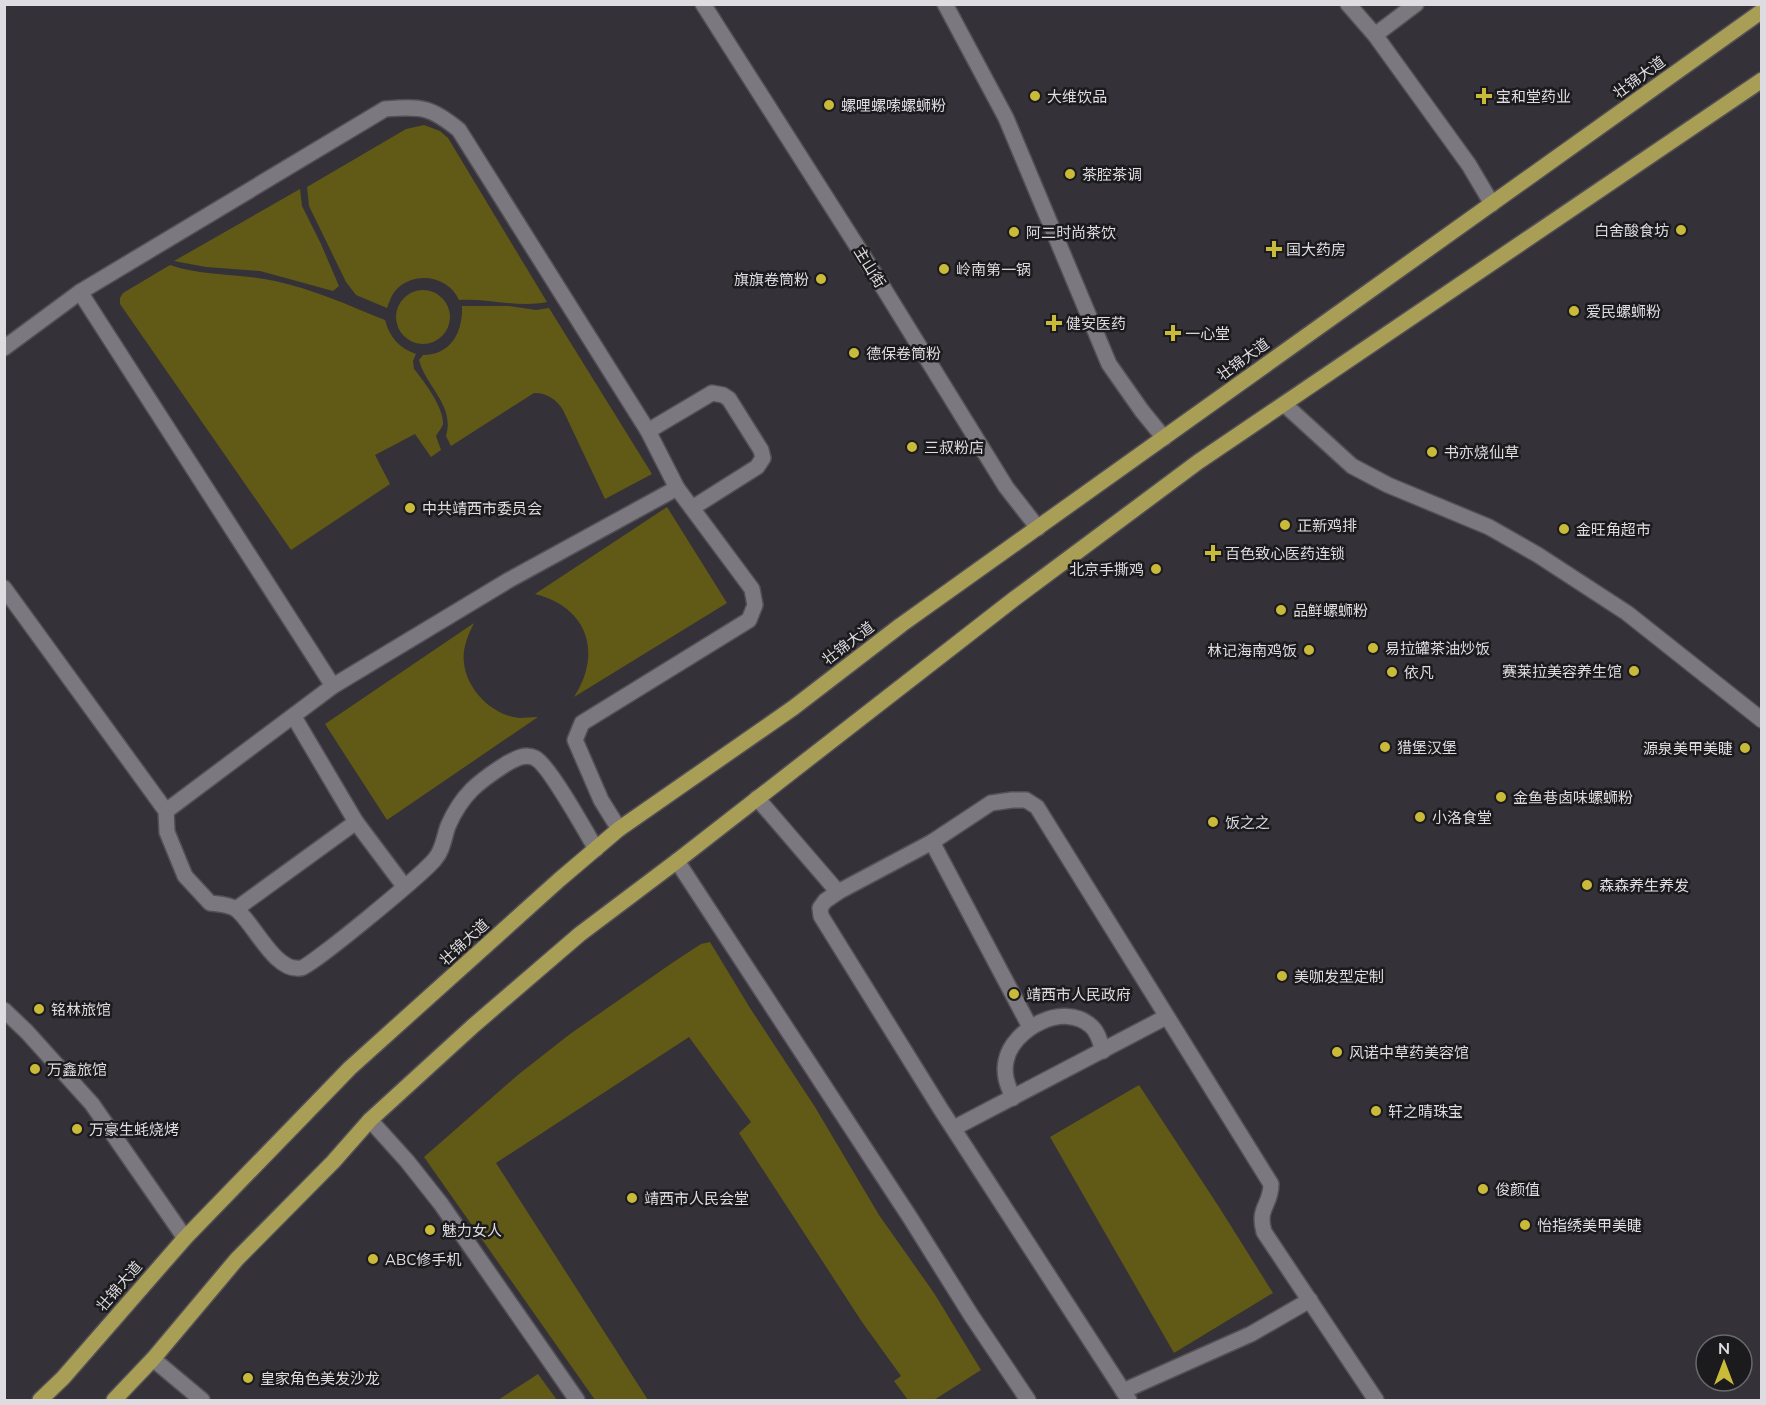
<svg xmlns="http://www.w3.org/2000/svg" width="1766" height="1405" viewBox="0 0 1766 1405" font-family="Mulish,'Noto Sans SC',sans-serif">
<rect width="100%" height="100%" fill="#343138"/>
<!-- green -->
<g fill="#615916">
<path d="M424,125L440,131L448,138L547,302C518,308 488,298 459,300C449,277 418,271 399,287C392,293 390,300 387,308L356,295L346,282L309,206L307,187L406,129Z"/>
<polygon points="300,189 302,206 321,244 339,286 333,291 260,271 206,267 174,261"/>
<path d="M170,265C204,277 240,273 275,281C313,289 350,306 385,320C390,338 399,348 416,354L413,361L414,369C424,381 444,408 443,424C442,428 438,432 436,436L441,450L431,457L415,434L375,455L390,484L291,550L120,304V298L123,293Z"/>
<circle cx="423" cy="317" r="27"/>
<path d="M462,306H509L536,310L549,308L652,474L605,499L563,410C556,399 547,393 534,393L451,446L446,436C455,405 426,387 419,360L423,355C451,355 463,332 462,306Z"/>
<path d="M667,507L727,603L574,697C603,652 587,607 535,594Z"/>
<path d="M474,623C468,635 462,649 464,663C467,690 492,715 519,718C525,718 532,717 538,717L387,820L325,724Z"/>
<polygon points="710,942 750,1008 815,1107 879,1215 934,1293 981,1370 934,1400 908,1400 894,1381 901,1376 862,1322 739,1133 751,1122 689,1037 496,1163 648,1400 595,1400 424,1157 519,1074 570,1034 672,963 701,944"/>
<polygon points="1139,1085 1219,1207 1273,1293 1174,1353 1050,1137"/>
<polygon points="538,1374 557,1400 498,1400"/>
</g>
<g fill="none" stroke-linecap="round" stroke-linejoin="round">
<defs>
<g id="lane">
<polyline points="80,292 333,686"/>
<path d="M4,348L80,292L385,109C422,106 431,107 459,130L648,431L677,488L752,589L755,605L749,620L582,723L575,740L601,800L619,829"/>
<polyline points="648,431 712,393 723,395 729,399 761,450 763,458 757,467 692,508"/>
<path d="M4,588L166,811L167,832L185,876L210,903C219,904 228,904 236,909C254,923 275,973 301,968C312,966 424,873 435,859C443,850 444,837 448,826C462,794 478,782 506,764C515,759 525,753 535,758C549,765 586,832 596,849"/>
<polyline points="294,717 356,822 404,886"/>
<polyline points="757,798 838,892"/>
<polyline points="166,811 333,686 509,580 677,488"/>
<polyline points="932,842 1030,1027"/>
<polyline points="236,909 356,822"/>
<polyline points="4,1010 27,1032 92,1104 185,1238"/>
<path d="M1013,1098C1008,1086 1003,1075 1006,1061C1012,1029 1064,1001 1091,1026C1098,1032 1100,1041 1103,1051"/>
<polyline points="954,1128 1166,1017"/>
<polyline points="1123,1391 1251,1334 1310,1300"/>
<path d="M1129,1400L940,1108L821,916L820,908L825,901L838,892L932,842L991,803L1012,800H1026L1037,807L1271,1184C1271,1206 1257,1207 1264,1232L1376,1400"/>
</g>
<g id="street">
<polyline points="703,4 876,276 1006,487 1038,528"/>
<polyline points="945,4 1006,118 1109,364 1142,411 1164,438"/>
<polyline points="1348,4 1375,35 1469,165 1492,204"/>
<polyline points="1375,35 1416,4"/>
<polyline points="1284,404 1352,466 1388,485 1489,527 1538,555 1627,613 1762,720"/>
<polyline points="677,861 911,1219 971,1315 1028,1400"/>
<polyline points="370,1120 407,1161 441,1204 577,1400"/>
<polyline points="153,1359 202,1400"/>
</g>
<g id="primary">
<polyline points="40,1400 63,1378 185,1238 350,1068 559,880 619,829 793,708 901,625 1762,11"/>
<polyline points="114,1400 153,1359 237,1259 333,1162 370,1120 473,1026 580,934 677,861 1014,599 1198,462 1762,80"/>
</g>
</defs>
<!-- lane casing -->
<use href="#lane" stroke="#525055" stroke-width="18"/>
<!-- street casing -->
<use href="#street" stroke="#525055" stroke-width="18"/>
<!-- primary casing -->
<use href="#primary" stroke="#525055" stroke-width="18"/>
<!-- lane -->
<use href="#lane" stroke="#7b7880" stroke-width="15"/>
<!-- street -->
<use href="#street" stroke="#7b7880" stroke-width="15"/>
<!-- primary -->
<use href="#primary" stroke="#a89e55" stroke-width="15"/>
</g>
<!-- markers -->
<g fill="#c9ba3a" stroke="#1b1a1d" stroke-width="2">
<circle cx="1035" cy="96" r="6"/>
<path d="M1481 87h6v6h6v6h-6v6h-6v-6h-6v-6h6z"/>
<circle cx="829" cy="105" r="6"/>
<circle cx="1070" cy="174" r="6"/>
<circle cx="1681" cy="230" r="6"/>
<circle cx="1014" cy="232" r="6"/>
<path d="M1271 240h6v6h6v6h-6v6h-6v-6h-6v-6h6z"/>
<circle cx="944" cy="269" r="6"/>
<circle cx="821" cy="279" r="6"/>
<circle cx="1574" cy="311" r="6"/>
<path d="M1051 314h6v6h6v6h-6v6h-6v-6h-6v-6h6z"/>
<path d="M1170 324h6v6h6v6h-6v6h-6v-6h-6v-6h6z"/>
<circle cx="854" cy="353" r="6"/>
<circle cx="912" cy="447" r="6"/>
<circle cx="1432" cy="452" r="6"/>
<circle cx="410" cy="508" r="6"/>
<circle cx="1285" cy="525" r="6"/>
<circle cx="1564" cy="529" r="6"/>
<path d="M1210 544h6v6h6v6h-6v6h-6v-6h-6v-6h6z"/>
<circle cx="1156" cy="569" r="6"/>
<circle cx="1281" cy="610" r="6"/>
<circle cx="1373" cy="648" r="6"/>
<circle cx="1309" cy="650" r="6"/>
<circle cx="1634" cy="671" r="6"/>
<circle cx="1392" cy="672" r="6"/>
<circle cx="1385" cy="747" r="6"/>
<circle cx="1745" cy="748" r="6"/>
<circle cx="1501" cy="797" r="6"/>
<circle cx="1420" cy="817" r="6"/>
<circle cx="1213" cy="822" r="6"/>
<circle cx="1587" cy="885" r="6"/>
<circle cx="1282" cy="976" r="6"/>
<circle cx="1014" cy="994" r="6"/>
<circle cx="39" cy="1009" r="6"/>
<circle cx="1337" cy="1052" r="6"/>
<circle cx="35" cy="1069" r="6"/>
<circle cx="1376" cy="1111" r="6"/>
<circle cx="77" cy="1129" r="6"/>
<circle cx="1483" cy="1189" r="6"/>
<circle cx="632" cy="1198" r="6"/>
<circle cx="1525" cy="1225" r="6"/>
<circle cx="430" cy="1230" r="6"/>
<circle cx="373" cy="1259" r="6"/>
<circle cx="248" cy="1378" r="6"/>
</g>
<g text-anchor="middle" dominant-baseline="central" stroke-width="5" stroke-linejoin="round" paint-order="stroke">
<!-- street labels -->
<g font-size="15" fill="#dedce0" stroke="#1b1a1d">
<text transform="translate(1639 77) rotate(-36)">壮锦大道</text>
<text transform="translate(870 267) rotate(58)">主山街</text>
<text transform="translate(1243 359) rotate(-36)">壮锦大道</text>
<text transform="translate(848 643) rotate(-37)">壮锦大道</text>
<text transform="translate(464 942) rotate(-42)">壮锦大道</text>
<text transform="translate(119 1286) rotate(-49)">壮锦大道</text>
</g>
<!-- poi labels -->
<g font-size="15" fill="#dedce0" stroke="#1b1a1d" text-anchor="start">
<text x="1047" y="96">大维饮品</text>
<text x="1496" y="96">宝和堂药业</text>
<text x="841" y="105">螺哩螺嗦螺蛳粉</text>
<text x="1082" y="174">茶腔茶调</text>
<text x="1669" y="230" text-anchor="end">白舍酸食坊</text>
<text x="1026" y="232">阿二时尚茶饮</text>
<text x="1286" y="249">国大药房</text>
<text x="956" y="269">岭南第一锅</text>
<text x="809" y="279" text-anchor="end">旗旗卷筒粉</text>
<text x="1586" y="311">爱民螺蛳粉</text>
<text x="1066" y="323">健安医药</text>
<text x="1185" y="333">一心堂</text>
<text x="866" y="353">德保卷筒粉</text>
<text x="924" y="447">三叔粉店</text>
<text x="1444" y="452">书亦烧仙草</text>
<text x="422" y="508">中共靖西市委员会</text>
<text x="1297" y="525">正新鸡排</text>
<text x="1576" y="529">金旺角超市</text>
<text x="1225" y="553">百色致心医药连锁</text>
<text x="1144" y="569" text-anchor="end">北京手撕鸡</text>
<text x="1293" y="610">品鲜螺蛳粉</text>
<text x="1385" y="648">易拉罐茶油炒饭</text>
<text x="1297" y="650" text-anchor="end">林记海南鸡饭</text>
<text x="1622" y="671" text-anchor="end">赛莱拉美容养生馆</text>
<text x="1404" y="672">依凡</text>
<text x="1397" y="747">猎堡汉堡</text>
<text x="1733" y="748" text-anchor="end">源泉美甲美睫</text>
<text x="1513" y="797">金鱼巷卤味螺蛳粉</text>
<text x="1432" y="817">小洛食堂</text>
<text x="1225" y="822">饭之之</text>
<text x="1599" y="885">森森养生养发</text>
<text x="1294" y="976">美咖发型定制</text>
<text x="1026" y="994">靖西市人民政府</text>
<text x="51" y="1009">铭林旅馆</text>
<text x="1349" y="1052">风诺中草药美容馆</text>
<text x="47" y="1069">万鑫旅馆</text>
<text x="1388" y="1111">轩之晴珠宝</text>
<text x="89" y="1129">万豪生蚝烧烤</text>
<text x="1495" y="1189">俊颜值</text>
<text x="644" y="1198">靖西市人民会堂</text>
<text x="1537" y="1225">怡指绣美甲美睫</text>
<text x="442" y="1230">魅力女人</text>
<text x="385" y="1259">ABC修手机</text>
<text x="260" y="1378">皇家角色美发沙龙</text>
</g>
</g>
<!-- border -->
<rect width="1766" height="1405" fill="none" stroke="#dedce0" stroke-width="12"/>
<!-- north arrow -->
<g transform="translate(1724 1363)"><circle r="28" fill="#1b1a1d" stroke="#69686b" stroke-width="1.5"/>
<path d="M0-4.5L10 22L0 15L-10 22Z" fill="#c9ba3a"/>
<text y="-9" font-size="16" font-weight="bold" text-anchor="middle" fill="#dedce0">N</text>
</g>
</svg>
